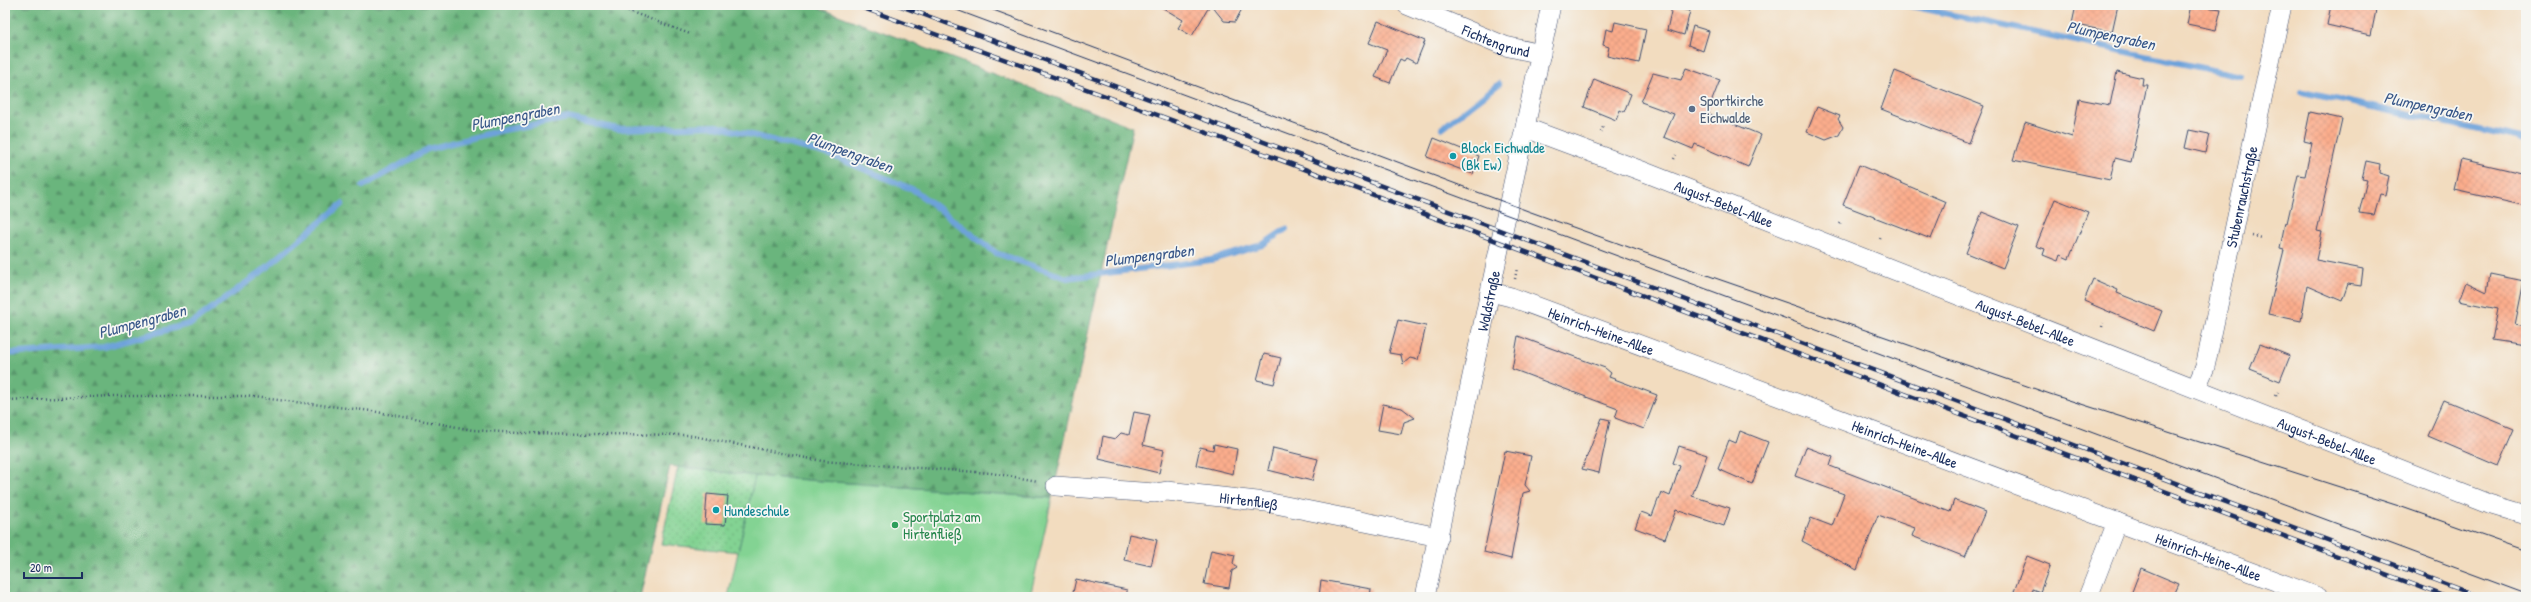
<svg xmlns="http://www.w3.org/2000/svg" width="2531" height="602" viewBox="0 0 2531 602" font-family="'Patrick Hand',sans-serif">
<defs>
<pattern id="forest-firs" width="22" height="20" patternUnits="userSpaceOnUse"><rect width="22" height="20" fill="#6ab57d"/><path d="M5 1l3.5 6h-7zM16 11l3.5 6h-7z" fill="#56946a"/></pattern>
<pattern id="park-dots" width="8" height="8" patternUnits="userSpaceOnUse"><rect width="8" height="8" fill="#83d393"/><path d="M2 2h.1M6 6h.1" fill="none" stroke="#71b581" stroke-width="1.8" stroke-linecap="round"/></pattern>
<pattern id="building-cross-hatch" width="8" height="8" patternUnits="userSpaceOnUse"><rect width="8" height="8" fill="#fcad8c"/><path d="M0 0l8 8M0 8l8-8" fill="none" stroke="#d7957b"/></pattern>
</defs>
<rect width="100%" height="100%" fill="#f6f6f2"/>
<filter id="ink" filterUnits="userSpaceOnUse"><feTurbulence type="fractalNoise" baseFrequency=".025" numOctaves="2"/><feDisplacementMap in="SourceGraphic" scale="8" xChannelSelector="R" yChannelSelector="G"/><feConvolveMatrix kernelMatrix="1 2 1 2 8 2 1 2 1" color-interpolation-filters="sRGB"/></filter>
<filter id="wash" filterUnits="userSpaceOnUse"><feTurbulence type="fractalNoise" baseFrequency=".012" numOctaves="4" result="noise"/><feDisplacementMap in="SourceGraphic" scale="16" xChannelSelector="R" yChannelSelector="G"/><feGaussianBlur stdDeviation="0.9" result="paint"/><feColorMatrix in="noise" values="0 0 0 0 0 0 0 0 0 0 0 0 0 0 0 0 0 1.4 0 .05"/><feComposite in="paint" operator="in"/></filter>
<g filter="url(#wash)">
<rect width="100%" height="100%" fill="#f2dcbf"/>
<!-- grass -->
<polygon fill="#83d393" stroke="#4f8178" points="755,476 1052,498 1030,597 728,597"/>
<!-- forest -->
<polygon fill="url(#forest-firs)" stroke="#42726e" points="5,5 812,5 1133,127 1052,498 755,476 670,466 640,597 5,597"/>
<!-- park -->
<polygon fill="url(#park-dots)" stroke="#4f8178" points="678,467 755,476 738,552 661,544"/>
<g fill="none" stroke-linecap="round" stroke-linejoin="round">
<!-- stream -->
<g stroke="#6da2da" stroke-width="6">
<polyline points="1906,5 2240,76"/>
<polyline points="2302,92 2526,140"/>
<polyline points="1442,128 1499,84"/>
<polyline points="363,186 428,149 499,131 568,118 618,129 716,126 828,154 914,190 996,253 1067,278 1211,260 1262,245 1286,229"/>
<polyline points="5,354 104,347 192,323 261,272 342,204"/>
</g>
</g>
<g id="blocks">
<!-- building -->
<g fill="url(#building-cross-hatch)">
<polygon points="1158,5 1210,5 1192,36 1178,28 1183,20"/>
<polygon points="1211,5 1244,5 1235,22 1224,21"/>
<polygon points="2076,5 2118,5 2112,32 2072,24"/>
<polygon points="2191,5 2221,9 2216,30 2187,24"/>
<polygon points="2331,5 2377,5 2371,35 2327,25"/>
<polygon points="1672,7 1690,11 1684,35 1667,30"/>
<polygon points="1378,21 1425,41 1416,63 1406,58 1404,61 1400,59 1390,83 1375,77 1387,50 1369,43"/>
<polygon points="1615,22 1646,29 1639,63 1607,56 1609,47 1603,45 1606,29 1613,31"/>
<polygon points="1693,26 1709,31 1703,51 1688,45"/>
<polygon points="1686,68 1720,80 1707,113 1761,135 1748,167 1695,144 1693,149 1664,137 1674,114 1641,102 1653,73 1681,80"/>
<polygon points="1895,71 1984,106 1969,143 1881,109"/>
<polygon points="2117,72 2143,78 2142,85 2147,85 2131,162 2115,158 2110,180 2013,160 2025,122 2072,137 2079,99 2110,105"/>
<polygon points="1594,79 1631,94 1624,112 1620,110 1616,120 1584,107"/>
<polygon points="1817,107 1840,116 1838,119 1843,127 1839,135 1826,140 1807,132"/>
<polygon points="2310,112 2342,119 2317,231 2322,232 2316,260 2363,269 2361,286 2348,284 2342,301 2307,286 2301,321 2268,314 2284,250 2280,249 2285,222 2287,223 2298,175 2305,176 2312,143 2304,141"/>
<polygon points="2189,130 2209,134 2205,153 2185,148"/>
<polygon points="1434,138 1479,156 1473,174 1427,157"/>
<polygon points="2461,159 2526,174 2526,206 2454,190"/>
<polygon points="2366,161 2380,164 2379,173 2389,176 2385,195 2380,194 2374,215 2359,213 2367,180 2362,179"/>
<polygon points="1859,165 1946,202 1931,239 1843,205"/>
<polygon points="2055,199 2088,212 2069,259 2060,255 2058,261 2043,255 2045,249 2036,246"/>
<polygon points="1982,212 2019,227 2003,268 1966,253"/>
<polygon points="2490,274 2524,281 2515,325 2526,327 2526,345 2492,340 2498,309 2459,301 2466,282 2487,292"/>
<polygon points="2093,279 2118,290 2117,293 2162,311 2154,331 2084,301"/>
<polygon points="1398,320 1426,326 1418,360 1410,358 1403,364 1401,355 1389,353"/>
<polygon points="1518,336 1605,368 1611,373 1609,377 1657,395 1644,429 1615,418 1618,409 1512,369"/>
<polygon points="2260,344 2290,356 2280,381 2250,369"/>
<polygon points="1264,354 1281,358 1274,384 1257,380"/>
<polygon points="2444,400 2514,429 2498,466 2428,436"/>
<polygon points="1383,404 1402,408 1415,418 1404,422 1401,434 1378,430"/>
<polygon points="1134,412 1150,415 1143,445 1164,450 1159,473 1099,459 1103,436 1115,439 1121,433 1129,435"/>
<polygon points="1602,418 1610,420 1599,473 1582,469"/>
<polygon points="1740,431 1768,442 1752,484 1718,469 1729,440 1736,443"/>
<polygon points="1214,444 1237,449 1233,474 1196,465 1200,447 1213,450"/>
<polygon points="1679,446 1707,455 1692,496 1730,508 1724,526 1676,510 1665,539 1635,528 1641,512 1652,516 1661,492 1670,496 1680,466 1673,463"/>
<polygon points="1806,447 1833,457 1830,466 1950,512 1954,500 1985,512 1965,557 1912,536 1915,528 1878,515 1857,570 1802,541 1811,518 1832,526 1844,494 1795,476"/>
<polygon points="1273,448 1318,459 1312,481 1268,470"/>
<polygon points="1505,451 1531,456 1525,485 1530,491 1523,493 1511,559 1484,552"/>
<polygon points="707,494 728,496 725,525 705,524"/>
<polygon points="1129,534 1157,540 1151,566 1124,560"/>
<polygon points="1211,550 1235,555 1233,563 1237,568 1232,571 1229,588 1204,584"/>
<polygon points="2027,556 2050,565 2040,592 2032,589 2031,597 2012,597"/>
<polygon points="2141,568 2179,584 2173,597 2130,597"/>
<polygon points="1076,579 1127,590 1127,597 1072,597"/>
<polygon points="1321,580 1371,589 1370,597 1319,597"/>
</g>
</g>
</g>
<g filter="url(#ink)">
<use href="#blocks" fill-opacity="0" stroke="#3b496d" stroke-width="1"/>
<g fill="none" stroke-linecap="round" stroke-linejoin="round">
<defs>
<g id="minor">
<path id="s1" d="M1407,5L1505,46L1541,54"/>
<path id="s2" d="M1526,128L1642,171L2489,504L2526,515"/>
<path id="s3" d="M1491,292L1511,297L2318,597"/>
<path id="s4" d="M2196,388L2205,367L2282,5"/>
<path id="s5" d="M1056,486L1155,493L1167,491L1266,502L1439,537"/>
<path id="s6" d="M1425,597L1551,5"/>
<polyline points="2088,597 2117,522"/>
</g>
</defs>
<!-- minor casing -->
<use href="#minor" stroke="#3b496d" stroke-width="20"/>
<!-- path -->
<g stroke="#3b496d" stroke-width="2.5" stroke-dasharray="1 3" stroke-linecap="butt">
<polyline points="613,5 690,34"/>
<polyline points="1601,132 1603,127"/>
<polyline points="1674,159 1676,155"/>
<polyline points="1840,224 1842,221"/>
<polyline points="2252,236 2263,238"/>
<polyline points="1880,239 1881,236"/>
<polyline points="1515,279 1517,268"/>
<polyline points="2102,327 2103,323"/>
<polyline points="2276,396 2278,392"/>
<polyline points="5,400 112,396 244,396 372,411 473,430 518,433 688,435 822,461 991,473 1038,481"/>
</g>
<!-- minor -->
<use href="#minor" stroke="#fff" stroke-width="19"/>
<!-- tram -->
<g stroke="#1b2f5e" stroke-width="1">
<polyline points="943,5 2526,594"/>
<polyline points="980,5 1528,211 1718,279 2050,394 2402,507 2526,551"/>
</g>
<defs>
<g id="rail">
<polyline points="855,5 1251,149 2447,597"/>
<polyline points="898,5 2480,597"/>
</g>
</defs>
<!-- rail casing -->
<use href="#rail" stroke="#1b2f5e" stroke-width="4.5"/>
<!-- rail -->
<use href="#rail" stroke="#f6f6f2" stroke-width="3" stroke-dasharray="9" stroke-linecap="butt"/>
</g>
</g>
<!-- markers -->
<circle fill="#5c6f8a" stroke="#f6f6f2" stroke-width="1.5" cx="1692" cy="109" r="4"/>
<g fill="#0f9aa8" stroke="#f6f6f2" stroke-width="1.5">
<circle cx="1453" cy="156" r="4"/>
<circle cx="716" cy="510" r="4"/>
</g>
<circle fill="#2e9e5b" stroke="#f6f6f2" stroke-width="1.5" cx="895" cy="525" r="4"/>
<g text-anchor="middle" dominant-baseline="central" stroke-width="3.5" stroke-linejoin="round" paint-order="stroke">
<!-- street labels -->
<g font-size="15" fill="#1b2f5e" stroke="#f6f6f2">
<text stroke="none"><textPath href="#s1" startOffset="96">Fichtengrund</textPath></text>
<text stroke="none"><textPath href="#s4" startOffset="197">Stubenrauchstraße</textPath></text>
<text stroke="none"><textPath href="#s2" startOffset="212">August-Bebel-Allee</textPath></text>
<text stroke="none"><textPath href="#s6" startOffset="303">Waldstraße</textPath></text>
<text stroke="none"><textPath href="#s2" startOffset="536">August-Bebel-Allee</textPath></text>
<text stroke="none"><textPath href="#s3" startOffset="117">Heinrich-Heine-Allee</textPath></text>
<text stroke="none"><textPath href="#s2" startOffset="860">August-Bebel-Allee</textPath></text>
<text stroke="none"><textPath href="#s3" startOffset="441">Heinrich-Heine-Allee</textPath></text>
<text stroke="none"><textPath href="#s5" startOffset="194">Hirtenfließ</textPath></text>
<text stroke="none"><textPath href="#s3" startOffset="765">Heinrich-Heine-Allee</textPath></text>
</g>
<!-- service labels -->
<g font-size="15" fill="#4e5e75" stroke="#f6f6f2" text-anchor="start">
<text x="1700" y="100">Sportkirche<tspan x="1700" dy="17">Eichwalde</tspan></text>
</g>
<!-- culture labels -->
<g font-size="15" fill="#0d838f" stroke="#f6f6f2" text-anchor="start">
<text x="1461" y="147">Block Eichwalde<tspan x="1461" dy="17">(Bk Ew)</tspan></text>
<text x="724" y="510">Hundeschule</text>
</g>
<!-- leisure labels -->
<g font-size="15" fill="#27864d" stroke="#f6f6f2" text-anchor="start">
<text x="903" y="516">Sportplatz am<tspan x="903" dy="17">Hirtenfließ</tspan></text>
</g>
<!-- water labels -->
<g font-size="16" font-style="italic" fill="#385789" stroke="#f6f6f2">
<text transform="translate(2111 35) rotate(12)">Plumpengraben</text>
<text transform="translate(2428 106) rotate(12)">Plumpengraben</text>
<text transform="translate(515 116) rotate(-11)">Plumpengraben</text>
<text transform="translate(850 152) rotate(20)">Plumpengraben</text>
<text transform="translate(1149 255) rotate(-7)">Plumpengraben</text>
<text transform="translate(142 321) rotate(-15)">Plumpengraben</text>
</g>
</g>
<!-- margin -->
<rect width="2531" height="602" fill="none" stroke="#f6f6f2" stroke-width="20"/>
<!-- scale -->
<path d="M24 572v6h58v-6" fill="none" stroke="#1b2f5e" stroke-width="2"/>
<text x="30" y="572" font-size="12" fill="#1b2f5e" stroke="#f6f6f2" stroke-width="3" paint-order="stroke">20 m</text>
</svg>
